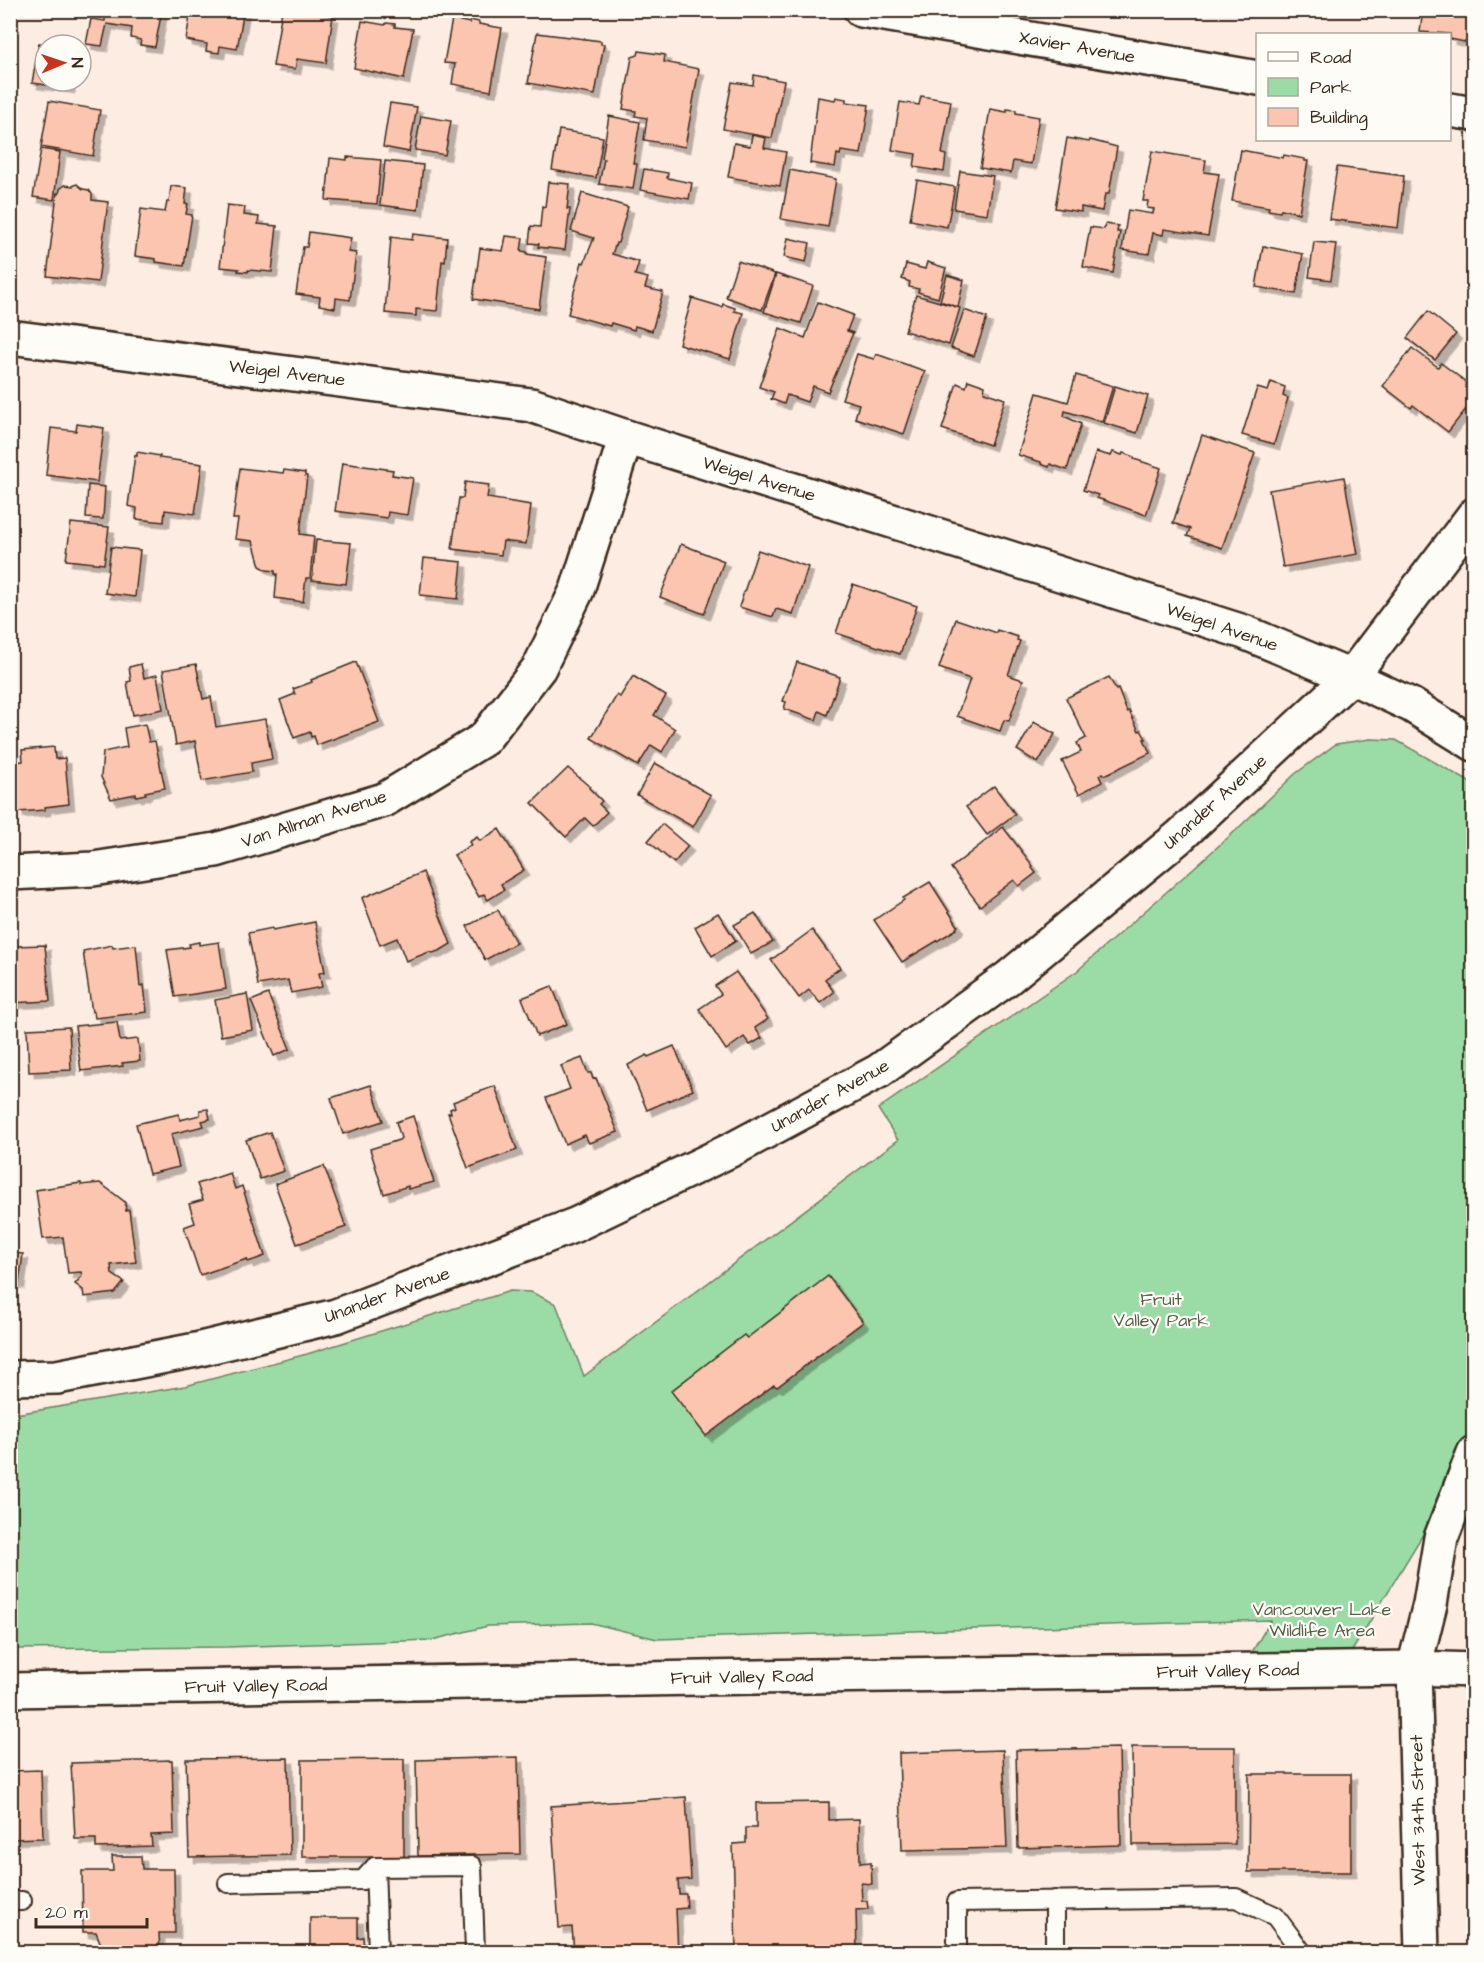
<svg xmlns="http://www.w3.org/2000/svg" width="1484" height="1963" viewBox="0 0 1484 1963" font-family="'Architects Daughter',sans-serif">
<defs>
<filter id="shadow"><feDropShadow dx="5.5" dy="5.5" stdDeviation="0" flood-color="#0004"/></filter>
</defs>
<rect width="100%" height="100%" fill="#fdece1"/>
<filter id="ink" filterUnits="userSpaceOnUse"><feTurbulence type="fractalNoise" baseFrequency=".0167" numOctaves="2"/><feDisplacementMap in="SourceGraphic" scale="12" xChannelSelector="R" yChannelSelector="G"/><feConvolveMatrix kernelMatrix="1 2 1 2 8 2 1 2 1" color-interpolation-filters="sRGB"/></filter>
<g filter="url(#ink)">
<!-- green -->
<polygon fill="#9bdca6" stroke="#6b8362" stroke-width="1.5" points="1370,739 1396,740 1473,784 1473,1452 1338,1674 1289,1674 1252,1652 1271,1620 657,1639 591,1623 488,1626 432,1640 228,1647 11,1649 10,1415 185,1386 307,1354 510,1291 531,1292 556,1304 584,1376 898,1140 878,1109 1077,971 1232,834 1295,774 1336,744"/>
<!-- building -->
<g fill="#fcc5af" stroke="#3b2a1e" stroke-width="1.5" filter="url(#shadow)">
<polygon points="106,10 162,10 155,47 140,45 141,40 131,38 132,28 107,24 102,46 86,44 91,19 105,21"/>
<polygon points="191,10 244,10 237,49 220,46 219,53 206,51 207,44 186,40"/>
<polygon points="282,10 311,10 310,12 333,16 326,63 297,59 295,69 273,66"/>
<polygon points="1423,10 1474,10 1470,43 1450,39 1450,34 1420,32"/>
<polygon points="452,19 470,23 470,20 479,22 479,24 502,28 491,91 452,84 455,64 444,63"/>
<polygon points="362,21 385,25 386,23 395,24 395,27 413,29 404,79 354,68"/>
<polygon points="537,33 601,41 601,44 604,44 595,95 528,83"/>
<polygon points="39,43 52,45 45,45 45,81 70,81 69,88 32,83"/>
<polygon points="639,51 665,55 664,62 699,69 685,147 644,140 647,118 635,116 636,111 623,109 632,57 638,55"/>
<polygon points="754,75 784,81 772,138 723,129 732,82 753,85"/>
<polygon points="921,96 951,101 942,154 946,155 944,172 914,167 916,154 892,150 900,102 919,105"/>
<polygon points="818,97 835,100 836,97 846,99 846,102 869,105 861,154 841,151 840,155 837,154 835,167 810,163"/>
<polygon points="49,101 100,110 93,156 41,147"/>
<polygon points="390,103 417,107 409,152 383,147"/>
<polygon points="990,109 1007,112 1007,109 1016,110 1016,113 1039,117 1031,164 1013,161 1011,173 980,168"/>
<polygon points="421,116 451,121 445,155 415,150"/>
<polygon points="609,116 640,122 633,163 637,164 633,189 599,184 604,159 602,158"/>
<polygon points="559,130 603,137 596,178 552,170"/>
<polygon points="752,135 766,138 764,148 786,152 780,186 728,177 734,143 750,146"/>
<polygon points="1067,138 1089,142 1090,140 1117,147 1109,194 1105,194 1102,211 1081,207 1081,212 1055,208"/>
<polygon points="41,149 60,152 54,200 33,197"/>
<polygon points="1241,150 1283,158 1284,155 1305,159 1305,161 1308,161 1299,213 1281,209 1280,212 1268,210 1269,207 1232,201"/>
<polygon points="1152,151 1206,160 1204,172 1219,174 1208,236 1164,229 1163,235 1153,233 1149,254 1122,250 1128,210 1153,214 1154,209 1147,208 1148,201 1143,201"/>
<polygon points="347,157 381,160 377,204 326,200 330,158 347,160"/>
<polygon points="385,161 423,165 418,210 380,205"/>
<polygon points="1337,167 1404,176 1398,228 1329,219"/>
<polygon points="644,169 668,173 667,178 692,183 689,199 640,190"/>
<polygon points="790,170 836,179 828,227 781,219"/>
<polygon points="960,171 993,176 987,214 954,209"/>
<polygon points="917,180 955,187 947,227 910,220"/>
<polygon points="548,182 570,184 567,209 570,209 565,250 538,247 539,244 529,243 531,226 540,227 542,206 545,207"/>
<polygon points="77,184 83,189 89,190 92,194 92,200 108,202 98,282 47,276 57,193 59,194 60,189 65,185 73,186"/>
<polygon points="171,186 187,188 185,204 188,204 186,214 192,215 184,266 156,262 156,259 135,256 141,209 165,212 167,202 169,202"/>
<polygon points="582,193 628,207 618,243 616,243 612,254 639,262 635,275 648,278 645,288 663,292 652,331 635,326 634,330 611,323 610,326 568,314 582,262 584,263 594,238 571,231"/>
<polygon points="227,205 245,207 244,215 259,217 258,224 277,226 272,272 248,270 248,272 238,271 239,269 220,267"/>
<polygon points="1105,224 1118,226 1117,232 1120,232 1113,273 1083,267 1090,227 1104,229"/>
<polygon points="309,232 351,238 348,252 356,253 350,300 336,298 335,308 319,305 320,297 296,294 303,247 307,247"/>
<polygon points="413,234 447,238 445,262 442,261 437,311 416,309 416,316 385,313 391,237 412,240"/>
<polygon points="506,236 523,238 521,251 527,252 527,254 546,257 539,309 473,299 480,248 503,251"/>
<polygon points="788,238 810,243 806,262 784,257"/>
<polygon points="1314,242 1336,244 1331,280 1309,277"/>
<polygon points="1263,246 1303,254 1296,294 1256,287"/>
<polygon points="738,261 775,274 762,310 726,297"/>
<polygon points="927,262 946,268 938,298 918,292 919,289 909,287 910,282 902,279 906,264 925,269"/>
<polygon points="776,274 813,286 801,323 764,312"/>
<polygon points="947,275 964,280 958,307 940,301"/>
<polygon points="916,295 960,308 949,345 905,331"/>
<polygon points="692,298 722,307 723,304 735,308 734,311 743,313 730,359 679,344"/>
<polygon points="818,302 853,315 847,331 853,333 828,392 813,386 807,402 787,395 784,404 771,399 774,392 759,387 780,328 805,338"/>
<polygon points="964,310 987,318 974,356 951,348"/>
<polygon points="1428,311 1456,334 1435,360 1407,338"/>
<polygon points="1412,348 1438,367 1441,363 1474,388 1474,399 1448,432 1413,405 1411,408 1383,386"/>
<polygon points="857,354 874,359 876,354 925,371 904,434 855,418 859,404 842,399"/>
<polygon points="1076,375 1113,386 1102,422 1065,411 1064,416 1081,424 1067,470 1050,464 1049,467 1041,464 1041,462 1018,455 1037,393 1068,402"/>
<polygon points="968,380 985,386 984,392 1005,399 990,445 942,429 957,383 966,387"/>
<polygon points="1271,382 1285,387 1283,396 1288,398 1274,444 1242,435 1257,388 1268,391"/>
<polygon points="1115,386 1148,396 1137,433 1104,423"/>
<polygon points="77,424 104,428 97,482 46,475 51,428 76,431"/>
<polygon points="1202,435 1255,453 1222,548 1187,536 1190,529 1173,523"/>
<polygon points="137,452 160,456 159,458 202,464 195,514 165,510 164,522 136,519 137,508 128,506 135,455 137,456"/>
<polygon points="1096,452 1111,456 1113,452 1122,455 1123,453 1134,457 1134,459 1161,468 1146,515 1097,498 1098,495 1083,490"/>
<polygon points="342,463 393,470 392,475 413,478 407,515 388,512 387,518 335,511"/>
<polygon points="240,468 283,473 284,470 305,473 305,476 307,476 300,534 314,536 310,578 306,578 303,602 275,598 277,574 275,574 275,571 267,570 260,566 253,541 235,539 238,519 233,519"/>
<polygon points="1344,477 1358,554 1283,567 1269,490"/>
<polygon points="465,482 489,485 487,498 531,505 526,544 503,541 501,555 452,549 459,498 463,498"/>
<polygon points="88,485 105,487 103,519 86,518"/>
<polygon points="71,523 109,527 104,564 66,560"/>
<polygon points="316,540 351,543 346,584 312,580"/>
<polygon points="681,544 724,561 704,614 660,597"/>
<polygon points="111,547 140,550 135,597 105,593"/>
<polygon points="758,550 808,567 793,614 776,609 773,617 739,607"/>
<polygon points="424,558 462,562 458,599 420,595"/>
<polygon points="853,584 917,606 900,654 836,633"/>
<polygon points="956,619 997,633 997,630 1018,637 1017,640 1020,641 1008,675 1023,680 1009,721 1004,720 1000,731 957,716 970,679 939,668"/>
<polygon points="356,662 379,722 317,745 314,736 311,737 310,732 294,738 280,700 295,694 293,689 312,682 311,680"/>
<polygon points="797,662 840,677 827,715 819,711 816,720 784,709 786,702 783,701"/>
<polygon points="141,664 144,678 157,675 163,709 133,715 127,682 131,681 129,667"/>
<polygon points="196,664 203,699 211,697 216,727 265,719 272,759 251,763 252,772 202,781 195,741 176,745 163,670"/>
<polygon points="633,676 666,696 654,715 675,729 662,752 651,745 638,766 591,738 617,695 620,697"/>
<polygon points="1109,677 1116,690 1118,689 1127,712 1129,711 1139,731 1141,730 1146,739 1144,739 1150,753 1105,775 1103,773 1099,775 1102,782 1079,794 1062,761 1081,752 1077,743 1086,738 1066,698"/>
<polygon points="1034,722 1055,734 1038,763 1017,750"/>
<polygon points="145,724 149,742 155,741 165,788 145,792 146,794 136,796 136,794 111,799 101,777 103,752 127,747 124,728"/>
<polygon points="54,747 55,759 65,758 69,804 45,807 45,810 18,812 14,762 23,761 22,750"/>
<polygon points="655,763 711,795 693,827 637,795"/>
<polygon points="568,768 590,787 589,788 602,801 599,804 607,812 593,826 585,818 566,837 532,803"/>
<polygon points="994,786 1015,814 987,835 966,807"/>
<polygon points="662,824 688,846 674,863 648,841"/>
<polygon points="1003,827 1033,866 1032,868 1036,873 1019,886 1014,880 980,906 951,868"/>
<polygon points="499,829 524,870 501,884 504,890 488,900 484,894 479,897 454,855 471,845 469,842 477,837 480,841"/>
<polygon points="423,872 451,944 441,950 433,953 429,952 406,961 397,938 380,945 362,898"/>
<polygon points="930,882 958,926 956,928 957,929 902,962 874,920 904,900 903,898"/>
<polygon points="498,910 516,943 485,960 467,926"/>
<polygon points="718,913 736,941 712,956 695,927"/>
<polygon points="755,913 773,942 751,954 734,925"/>
<polygon points="315,922 325,972 319,973 322,987 291,993 288,980 258,985 248,933 272,928 273,930"/>
<polygon points="812,930 840,968 825,979 834,992 820,1003 809,990 799,998 771,960"/>
<polygon points="199,942 199,945 219,942 226,989 175,997 167,950 190,947 189,944"/>
<polygon points="45,945 50,1001 10,1003 10,954 15,954 14,946"/>
<polygon points="112,945 113,948 136,945 140,986 144,985 147,1012 95,1018 94,1012 92,1012 83,951"/>
<polygon points="736,972 768,1019 755,1028 762,1038 750,1045 744,1037 726,1050 699,1009 721,994 715,986"/>
<polygon points="552,986 567,1024 537,1036 522,998"/>
<polygon points="247,994 253,1030 221,1036 215,1000"/>
<polygon points="268,994 290,1049 274,1056 251,1001"/>
<polygon points="117,1022 120,1041 138,1039 140,1061 122,1063 123,1066 81,1071 75,1026"/>
<polygon points="69,1027 71,1070 29,1072 27,1029"/>
<polygon points="674,1046 693,1090 647,1110 628,1065 647,1055 648,1057"/>
<polygon points="582,1058 588,1073 591,1073 593,1079 596,1078 618,1132 589,1143 585,1135 565,1144 546,1098 570,1089 561,1066"/>
<polygon points="371,1085 383,1121 343,1134 331,1098"/>
<polygon points="495,1086 517,1150 468,1168 448,1113 451,1113 450,1109 455,1107 453,1102"/>
<polygon points="208,1109 210,1119 202,1121 204,1126 171,1134 179,1167 149,1174 136,1124 179,1114 180,1120 200,1115 200,1110"/>
<polygon points="413,1116 434,1182 408,1189 408,1186 384,1194 370,1149 399,1140 401,1138 396,1122"/>
<polygon points="270,1132 284,1171 260,1179 246,1140"/>
<polygon points="324,1166 346,1227 297,1244 275,1184"/>
<polygon points="230,1173 235,1189 242,1186 265,1256 248,1262 247,1259 200,1275 184,1227 195,1223 189,1204 203,1200 197,1184"/>
<polygon points="81,1183 81,1185 100,1183 125,1202 126,1211 129,1210 136,1262 111,1265 112,1274 124,1282 115,1293 84,1297 83,1290 75,1284 82,1276 81,1272 68,1273 63,1237 43,1239 36,1190"/>
<polygon points="10,1253 23,1254 19,1283 10,1282"/>
<polygon points="828,1276 863,1322 777,1387 774,1385 706,1436 671,1391 744,1335 747,1338"/>
<polygon points="1132,1747 1235,1747 1235,1844 1133,1845"/>
<polygon points="1119,1748 1121,1845 1018,1848 1016,1750"/>
<polygon points="1003,1750 1007,1848 902,1850 899,1753"/>
<polygon points="518,1757 520,1854 418,1856 416,1760"/>
<polygon points="288,1758 290,1855 189,1857 186,1759"/>
<polygon points="404,1759 404,1857 302,1857 302,1760"/>
<polygon points="172,1760 174,1834 151,1835 152,1846 96,1848 96,1839 75,1839 71,1763"/>
<polygon points="41,1770 43,1838 10,1839 10,1771"/>
<polygon points="1249,1774 1351,1774 1351,1872 1248,1872"/>
<polygon points="686,1797 691,1879 678,1880 679,1894 686,1894 687,1908 676,1909 678,1952 574,1952 572,1927 559,1928 551,1806"/>
<polygon points="829,1802 829,1820 859,1819 860,1863 871,1862 872,1884 861,1883 862,1901 867,1901 868,1909 856,1910 857,1952 736,1952 733,1844 746,1843 746,1828 756,1828 756,1803"/>
<polygon points="112,1856 141,1856 142,1869 174,1869 175,1933 159,1933 160,1952 104,1952 96,1932 83,1932 82,1871 113,1871"/>
<polygon points="310,1918 358,1918 358,1938 363,1937 364,1952 310,1952"/>
</g>
<g fill="none" stroke-linecap="round" stroke-linejoin="round">
<defs>
<g id="service">
<polyline points="228,1883 363,1880 375,1867"/>
<polyline points="10,1901 22,1901"/>
<polyline points="378,1952 375,1867 472,1866 475,1952"/>
<polyline points="957,1952 957,1902 1236,1898 1275,1916 1302,1952"/>
<polyline points="1055,1952 1055,1900"/>
</g>
<g id="minor">
<polyline points="861,10 1258,78"/>
<polyline points="1450,110 1474,114"/>
<polyline points="10,337 531,405 626,437 1244,632 1351,677 1411,705 1474,744"/>
<polyline points="10,873 93,869 216,850 384,800 484,739 539,668 577,590 626,437"/>
<polyline points="10,1378 57,1377 196,1350 336,1316 575,1225 735,1148 879,1071 1008,978 1179,837 1351,677 1474,515"/>
<polyline points="1422,1952 1414,1668 1430,1604 1441,1538 1474,1453"/>
</g>
<polyline id="secondary" points="10,1690 810,1676 1414,1668 1474,1670"/>
</defs>
<!-- service casing -->
<use href="#service" stroke="#3b2a1e" stroke-width="22"/>
<!-- minor casing -->
<use href="#minor" stroke="#3b2a1e" stroke-width="38"/>
<!-- secondary casing -->
<use href="#secondary" stroke="#3b2a1e" stroke-width="38"/>
<!-- service -->
<use href="#service" stroke="#fdfcf7" stroke-width="18"/>
<!-- minor -->
<use href="#minor" stroke="#fdfcf7" stroke-width="33"/>
<!-- secondary -->
<use href="#secondary" stroke="#fdfcf7" stroke-width="33"/>
</g>
</g>
<g text-anchor="middle" dominant-baseline="central" stroke-width="4.5" stroke-linejoin="round" paint-order="stroke">
<!-- street labels -->
<g font-size="18" fill="#3b2a1e" stroke="#fdfcf7">
<text transform="translate(1077 47) rotate(10)">Xavier Avenue</text>
<text transform="translate(287 373) rotate(7)">Weigel Avenue</text>
<text transform="translate(759 479) rotate(17)">Weigel Avenue</text>
<text transform="translate(1222 627) rotate(19)">Weigel Avenue</text>
<text transform="translate(1215 802) rotate(-42)">Unander Avenue</text>
<text transform="translate(314 819) rotate(-18)">Van Allman Avenue</text>
<text transform="translate(830 1096) rotate(-29)">Unander Avenue</text>
<text transform="translate(387 1295) rotate(-20)">Unander Avenue</text>
<text transform="translate(1228 1671) rotate(-1)">Fruit Valley Road</text>
<text transform="translate(742 1677) rotate(-1)">Fruit Valley Road</text>
<text transform="translate(256 1686) rotate(-1)">Fruit Valley Road</text>
<text transform="translate(1418 1810) rotate(-91)">West 34th Street</text>
</g>
<!-- park labels -->
<g font-size="18" fill="#585f47" stroke="#fdfcf7">
<text x="1161" y="1299">Fruit<tspan x="1161" dy="21">Valley Park</tspan></text>
<text x="1322" y="1609">Vancouver Lake<tspan x="1322" dy="21">Wildlife Area</tspan></text>
</g>
</g>
<!-- margin -->
<rect width="1484" height="1963" fill="none" stroke="#fdfcf7" stroke-width="36"/>
<rect x="18" y="18" width="1448" height="1927" fill="none" stroke="#3b2a1e" stroke-width="2" filter="url(#ink)"/>
<!-- legend -->
<rect x="1256" y="33" width="195" height="108" fill="#fdfcf7" stroke="#afa8a0" stroke-width="1.5"/>
<rect x="1268" y="52" width="30" height="9" fill="#fdfcf7" stroke="#afa8a0" stroke-width="1.5"/>
<text x="1310" y="63" font-size="18" fill="#3b2a1e">Road</text>
<rect x="1268" y="78" width="30" height="18" fill="#9bdca6" stroke="#afa8a0" stroke-width="1.5"/>
<text x="1310" y="93" font-size="18" fill="#3b2a1e">Park</text>
<rect x="1268" y="108" width="30" height="18" fill="#fcc5af" stroke="#afa8a0" stroke-width="1.5"/>
<text x="1310" y="123" font-size="18" fill="#3b2a1e">Building</text>
<!-- north arrow -->
<g transform="translate(63 63) rotate(88)"><circle r="28" fill="#fdfcf7" stroke="#afa8a0" stroke-width="1.5"/>
<path d="M0-4.5L10 22L0 15L-10 22Z" fill="#c8321e"/>
<text y="-9" font-size="16" font-weight="bold" text-anchor="middle" fill="#3b2a1e">N</text>
</g>
<!-- scale -->
<path d="M36 1918v9h111v-9" fill="none" stroke="#3b2a1e" stroke-width="3"/>
<text x="45" y="1918" font-size="18" fill="#3b2a1e" stroke="#fdfcf7" stroke-width="4.5" paint-order="stroke">20 m</text>
</svg>
